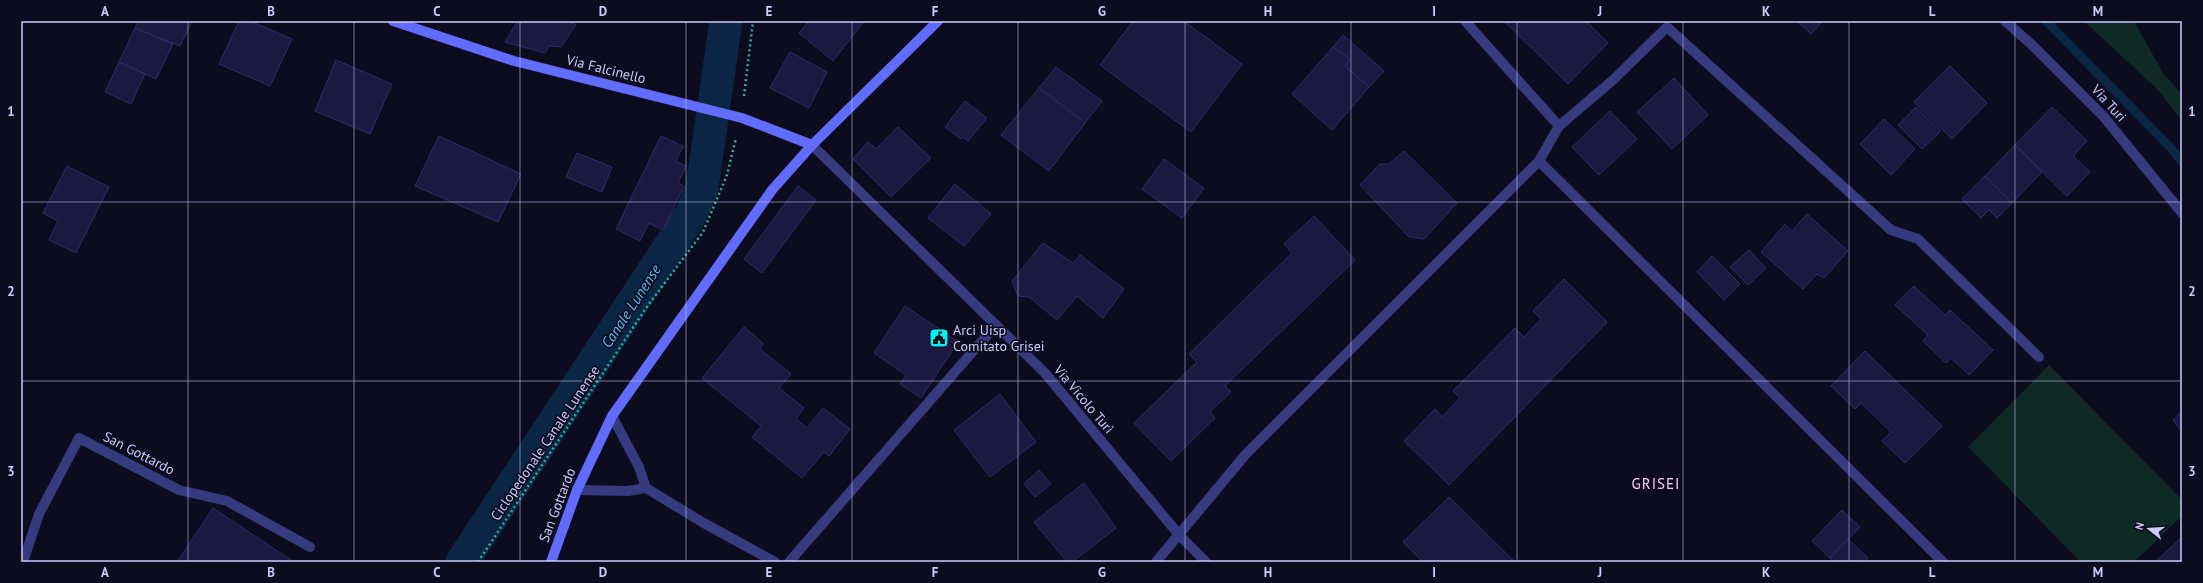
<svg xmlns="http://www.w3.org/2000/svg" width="2203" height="583" viewBox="0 0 2203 583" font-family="'PT Sans',sans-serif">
<rect width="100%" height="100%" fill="#0d0c1f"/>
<!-- green -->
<g fill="#0f2925">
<polygon points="2084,21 2133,21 2135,23 2164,75 2182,94 2182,121 2159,91"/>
<polygon points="2049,365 2182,500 2182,516 2134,562 2081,562 1968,447"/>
</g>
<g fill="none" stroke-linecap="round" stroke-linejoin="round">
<!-- stream -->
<polyline stroke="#0b2644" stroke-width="9" points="2046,21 2171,148 2182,162"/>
<!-- canal -->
<polyline stroke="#0b2644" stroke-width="33" points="462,562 691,214 702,188 726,21"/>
</g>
<!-- building -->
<g fill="#1c1840" stroke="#30296c">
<polygon points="138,21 192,21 180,46 135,28"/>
<polygon points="239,21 250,21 292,39 270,86 219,64"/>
<polygon points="518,21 569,21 576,25 561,47 549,46 545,53 505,42"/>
<polygon points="809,21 864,21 833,61 799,33"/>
<polygon points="1133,21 1184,21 1242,64 1191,132 1100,65"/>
<polygon points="1504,21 1586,21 1608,43 1568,84"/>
<polygon points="1797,21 1823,21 1811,34"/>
<polygon points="135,28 173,44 156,79 119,62"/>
<polygon points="1343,35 1384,71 1369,87 1345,66 1350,59 1333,47"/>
<polygon points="1333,47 1350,59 1345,66 1369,87 1332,130 1292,94"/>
<polygon points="790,52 827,72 809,108 770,88"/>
<polygon points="336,60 392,84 370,134 315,111"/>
<polygon points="119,62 145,74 131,104 105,92"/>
<polygon points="1950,66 1987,103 1952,139 1914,102"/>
<polygon points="1056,67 1102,101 1085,123 1039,88"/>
<polygon points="1674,78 1708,115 1672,149 1637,112"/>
<polygon points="1039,88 1085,123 1049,171 1001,135"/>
<polygon points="965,101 987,118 968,141 963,137 961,139 945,127"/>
<polygon points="1916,107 1941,131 1922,149 1898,125"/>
<polygon points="2052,107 2087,141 2073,156 2090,172 2067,196 2015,145"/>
<polygon points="1610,111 1637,139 1599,175 1572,147"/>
<polygon points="1884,119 1915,149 1891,175 1860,144"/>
<polygon points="898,127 931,158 891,197 853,159 868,142 876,149"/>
<polygon points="439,136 521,174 498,222 415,186"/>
<polygon points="661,136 683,146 676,161 686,166 678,183 684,186 663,230 649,223 640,241 616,229"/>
<polygon points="2015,145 2042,172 2012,203 1985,176"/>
<polygon points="1404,151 1457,203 1424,239 1409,237 1360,185 1380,164 1389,164"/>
<polygon points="577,153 612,167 602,192 566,177"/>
<polygon points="1164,159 1204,188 1182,218 1142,189"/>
<polygon points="67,166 109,187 76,253 49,240 58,221 43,213"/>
<polygon points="1985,176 2012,203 1997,218 1989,210 1981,218 1962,199"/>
<polygon points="955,184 991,214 964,246 928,218"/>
<polygon points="798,186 816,200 762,273 744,259"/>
<polygon points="1807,214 1848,251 1824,278 1817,274 1803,289 1761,252 1785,224 1792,231"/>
<polygon points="1314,216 1355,260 1225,386 1231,392 1210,412 1215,418 1171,461 1134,423 1197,362 1189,354 1292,253 1284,244"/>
<polygon points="1043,243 1073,263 1080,255 1124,289 1103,318 1077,296 1057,320 1029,297 1018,296 1012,281"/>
<polygon points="1749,250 1766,268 1748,285 1730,267"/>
<polygon points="1712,256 1740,284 1724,300 1697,272"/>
<polygon points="1564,279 1607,322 1449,485 1404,441 1435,409 1442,417 1460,398 1453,391 1515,328 1524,337 1541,319 1533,311"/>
<polygon points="1914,286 1945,315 1950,310 1993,350 1969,375 1951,358 1946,363 1923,341 1928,335 1895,305"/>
<polygon points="905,306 958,342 921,398 900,384 906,375 874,353"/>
<polygon points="744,327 763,343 760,349 791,374 779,388 804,408 796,419 807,428 823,408 850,429 829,456 824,452 802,478 752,437 761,426 702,378"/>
<polygon points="1865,351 1942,426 1905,463 1882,441 1891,432 1861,403 1855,409 1831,386"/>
<polygon points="1000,394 1036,442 990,477 954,430"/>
<polygon points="2182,412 2182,432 2173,420"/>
<polygon points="1039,470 1051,484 1035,497 1024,484"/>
<polygon points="1084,483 1116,528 1072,562 1067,562 1034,522"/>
<polygon points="1449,497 1515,562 1423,562 1403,542"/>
<polygon points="213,508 294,562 177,562"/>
<polygon points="1842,510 1860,527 1830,558 1812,541"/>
<polygon points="2181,538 2182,562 2155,562"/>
<polygon points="1848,539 1868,558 1864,562 1834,562 1830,558"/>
</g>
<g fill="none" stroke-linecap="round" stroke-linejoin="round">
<!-- path -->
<g stroke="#2bb19d" stroke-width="2.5" stroke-dasharray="2 3" stroke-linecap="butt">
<polyline points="744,96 753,21"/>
<polyline points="478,562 646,308 703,232 727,175 736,138"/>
</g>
<!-- lane -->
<polyline stroke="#363a7f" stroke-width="10" points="23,562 39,514 79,438 179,490 227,501 310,547"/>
<!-- street -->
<g stroke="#363a7f" stroke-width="10">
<polyline points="1465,21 1559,126"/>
<polyline points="2005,21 2031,44 2104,117 2182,213"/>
<polyline points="812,145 1045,373 1180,536 1206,562"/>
<polyline points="1539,161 1559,126 1613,80 1667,27 1891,230 1918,239 2039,357"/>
<polyline points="612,416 639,467 646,488 702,522 775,562"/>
<polyline points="577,490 628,491 646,488"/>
<polyline points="789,562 996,325"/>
<polyline points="1156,562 1246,454 1539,161 1943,562"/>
</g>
<!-- secondary -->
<g stroke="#616cff" stroke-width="10">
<polyline points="393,21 514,61 742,118 812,145"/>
<polyline points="551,562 577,490 612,416 772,190 812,145 938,21"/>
</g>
</g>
<!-- grid -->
<path fill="none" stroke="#cbcaff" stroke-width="1" stroke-opacity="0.55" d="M188,21V562M354,21V562M520,21V562M686,21V562M852,21V562M1018,21V562M1185,21V562M1351,21V562M1517,21V562M1683,21V562M1849,21V562M2015,21V562M21,202H2182M21,381H2182"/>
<!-- icons -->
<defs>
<symbol id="civic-square" viewBox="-11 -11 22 22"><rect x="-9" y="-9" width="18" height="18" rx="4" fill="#00f4f5" stroke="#0d0c1f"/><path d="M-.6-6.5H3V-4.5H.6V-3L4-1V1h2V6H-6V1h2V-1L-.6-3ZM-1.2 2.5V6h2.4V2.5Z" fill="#111"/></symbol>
</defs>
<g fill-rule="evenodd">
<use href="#civic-square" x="928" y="327" width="22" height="22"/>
</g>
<g text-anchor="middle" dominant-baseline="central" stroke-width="3.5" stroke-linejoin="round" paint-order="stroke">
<!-- street labels -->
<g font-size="14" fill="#cbcaff" stroke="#0d0c1f">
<text transform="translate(606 69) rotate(14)">Via Falcinello</text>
<text transform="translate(2109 103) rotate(48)">Via Turi</text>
<text transform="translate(1084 399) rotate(50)">Via Vicolo Turì</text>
<text transform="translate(545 443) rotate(-56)">Ciclopedonale Canale Lunense</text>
<text transform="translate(139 453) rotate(27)">San Gottardo</text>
<text transform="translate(557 505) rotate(-69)">San Gottardo</text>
</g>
<!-- poi labels -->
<g font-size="14" fill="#cbcaff" stroke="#0d0c1f" text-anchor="start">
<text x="953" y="330">Arci Uisp<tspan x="953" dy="16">Comitato Grisei</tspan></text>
</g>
<!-- water labels -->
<g font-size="15" font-style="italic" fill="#58c1ff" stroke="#0d0c1f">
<text transform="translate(631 306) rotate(-57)">Canale Lunense</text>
</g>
<!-- neighbourhood labels -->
<g font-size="15" letter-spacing="1" fill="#ffccf1" stroke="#0d0c1f">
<text x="1656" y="483">GRISEI</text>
</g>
</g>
<!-- border -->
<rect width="2203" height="583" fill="none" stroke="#0d0c1f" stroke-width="44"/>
<!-- north arrow -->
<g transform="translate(2149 529) rotate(287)" stroke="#0d0c1f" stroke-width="3" paint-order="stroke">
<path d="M0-3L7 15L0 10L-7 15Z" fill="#cbcaff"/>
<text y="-6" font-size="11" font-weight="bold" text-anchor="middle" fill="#cbcaff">N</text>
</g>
<rect x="22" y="22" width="2159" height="539" fill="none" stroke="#cbcaff" stroke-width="1.5"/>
<g font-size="13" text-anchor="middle" font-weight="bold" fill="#cbcaff">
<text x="105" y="16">A</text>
<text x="271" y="16">B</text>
<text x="437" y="16">C</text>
<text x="603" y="16">D</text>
<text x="769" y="16">E</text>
<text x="935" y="16">F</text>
<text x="1102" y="16">G</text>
<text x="1268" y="16">H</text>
<text x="1434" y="16">I</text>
<text x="1600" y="16">J</text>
<text x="1766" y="16">K</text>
<text x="1932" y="16">L</text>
<text x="2098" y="16">M</text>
<text x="11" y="116">1</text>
<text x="2192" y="116">1</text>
<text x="11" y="296">2</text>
<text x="2192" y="296">2</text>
<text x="11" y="476">3</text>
<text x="2192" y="476">3</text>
<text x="105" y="577">A</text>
<text x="271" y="577">B</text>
<text x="437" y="577">C</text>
<text x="603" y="577">D</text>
<text x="769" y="577">E</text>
<text x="935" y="577">F</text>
<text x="1102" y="577">G</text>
<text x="1268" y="577">H</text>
<text x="1434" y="577">I</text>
<text x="1600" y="577">J</text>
<text x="1766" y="577">K</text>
<text x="1932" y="577">L</text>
<text x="2098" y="577">M</text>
</g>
</svg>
